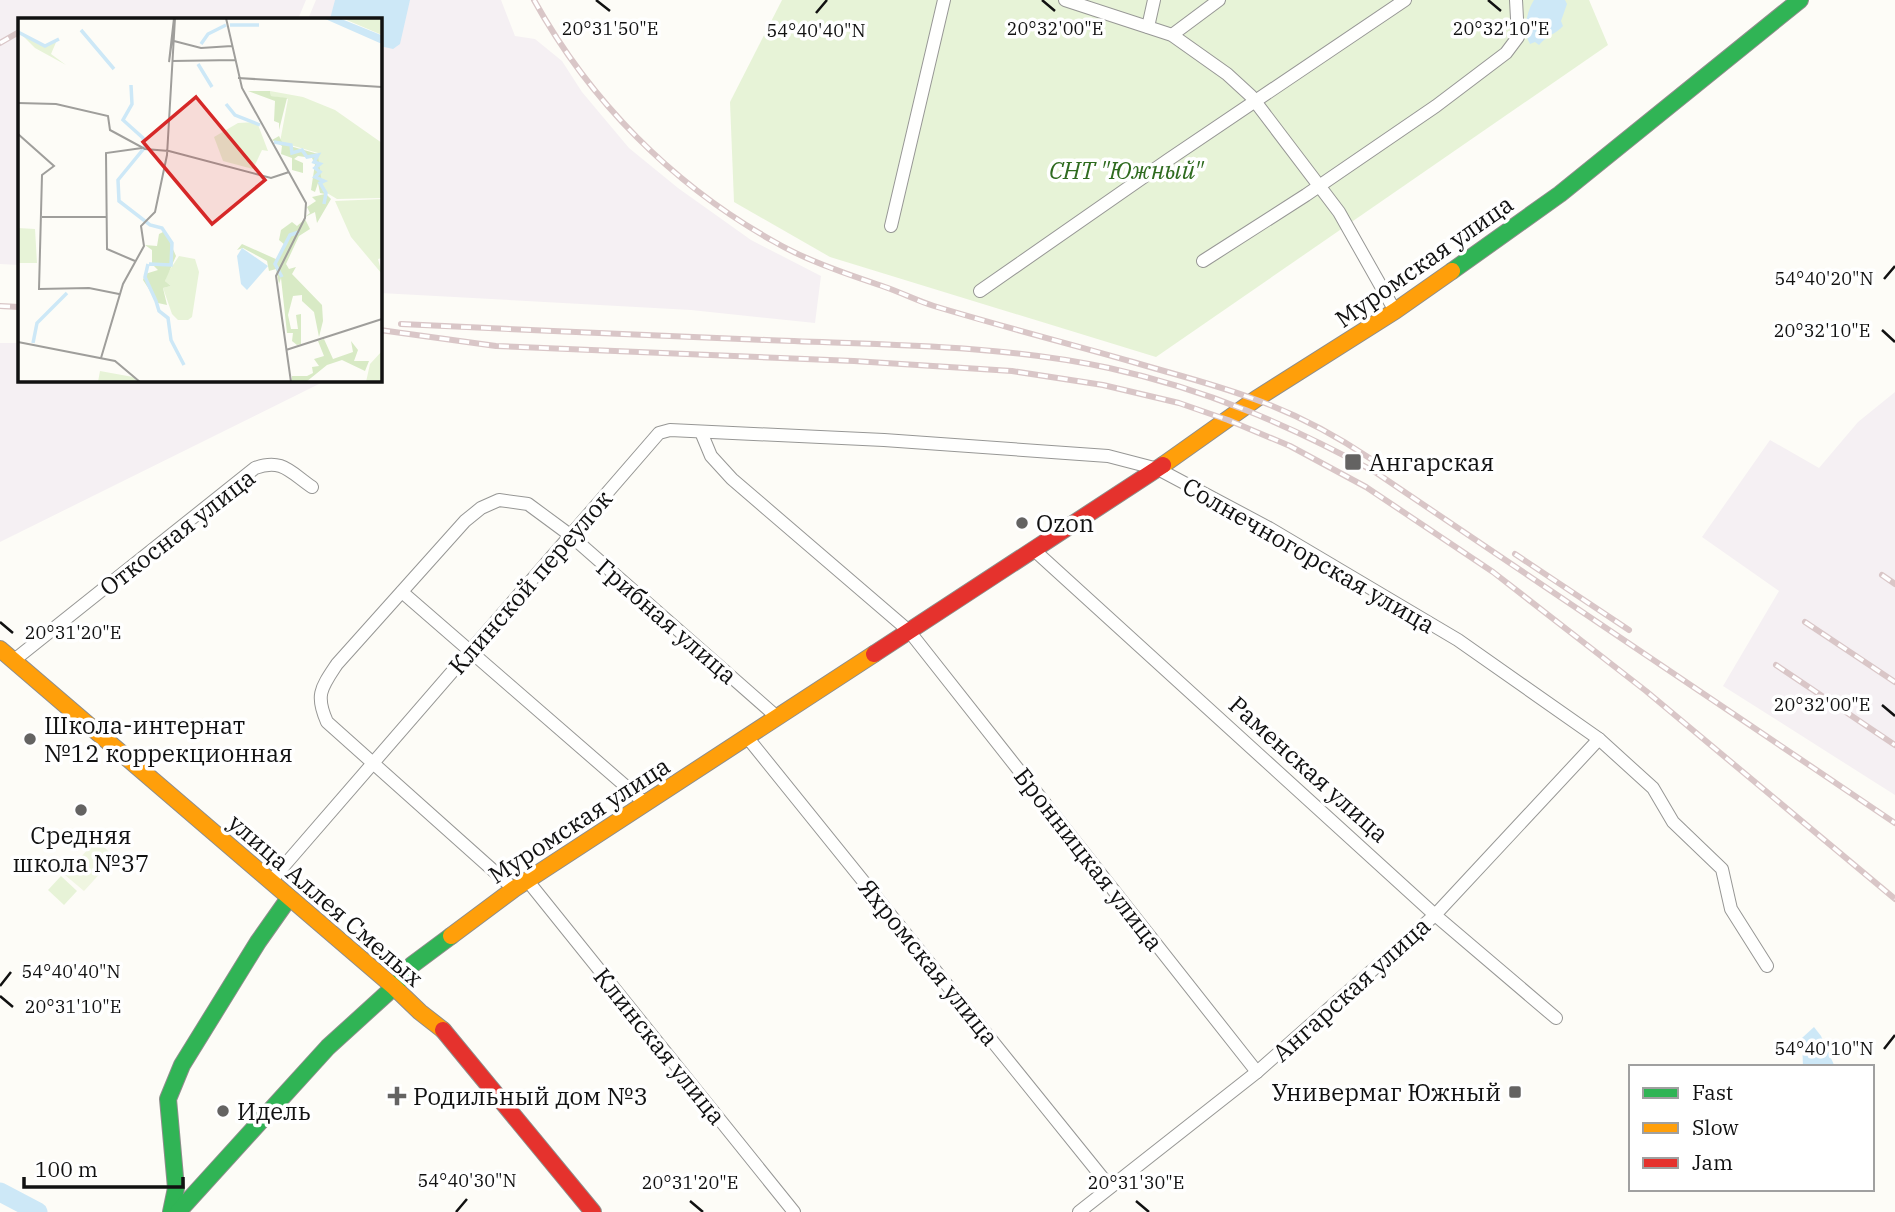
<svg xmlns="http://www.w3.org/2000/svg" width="1895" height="1212" viewBox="0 0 1895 1212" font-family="'IBM Plex Serif',serif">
<rect width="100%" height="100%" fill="#fdfcf7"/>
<!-- industrial -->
<g fill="#f5f0f3">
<polygon points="0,0 306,0 298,19 19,19 19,265 0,264"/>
<polygon points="316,0 501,0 515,36 535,39 562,61 582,92 629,148 678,188 751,240 821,276 815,323 691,310 380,293 380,19 308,19"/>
<polygon points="0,343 19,343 19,380 327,380 0,542"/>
<polygon points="1895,392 1895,795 1723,686 1779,591 1702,537 1770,440 1819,468 1858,422"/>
</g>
<!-- green -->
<g fill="#e7f3d7">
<polygon points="782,0 1589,0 1608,45 1156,357 830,257 734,202 730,102"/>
<polygon points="61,876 77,891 64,905 48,890"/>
</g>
<!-- pitch -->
<polygon fill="#f0f6e1" points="96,840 115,857 84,891 65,875"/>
<!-- water -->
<g fill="#cde8f7">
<polygon points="335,0 410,0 400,44 393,49 380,46 380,19 330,19"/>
<path d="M1534,0H1565L1567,4L1561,21L1563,26C1556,34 1547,35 1539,45L1535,42L1530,44C1522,31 1527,11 1534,0Z"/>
<polygon points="1814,1027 1821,1036 1835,1067 1803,1067 1802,1038"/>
</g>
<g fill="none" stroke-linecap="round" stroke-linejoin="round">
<!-- river -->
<polyline stroke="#cde8f7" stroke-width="19" points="0,1192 38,1212"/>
<defs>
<g id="street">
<polyline points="1065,0 1172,35 1227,74 1251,96 1339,212 1395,311"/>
<polyline points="1148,27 1154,0"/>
<polyline points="1172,35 1219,0"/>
<polyline points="891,226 944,0"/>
<polyline points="1203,261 1306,195 1436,106 1506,53 1518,37 1516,0"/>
<polyline points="980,291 1168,160 1405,0"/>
<polyline points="701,432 711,456 732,479 909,631 1257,1072"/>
<polyline points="1034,550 1435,915 1556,1018"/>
<polyline points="402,592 645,803"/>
<path d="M13,661L255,468C282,458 290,472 312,487"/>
<polyline points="747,737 1110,1187"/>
<polyline points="527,880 794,1212"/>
<polyline points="270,882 659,433 670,430 884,440 1108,456 1158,469 1269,528 1458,640 1599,739 1653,788 1673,822 1722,869 1731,909 1767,966"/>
<path d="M514,889L327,722C315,695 321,688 337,664L465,521L481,508L499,500L528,504L570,535L777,717"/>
<polyline points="1079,1212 1257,1072 1435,915 1599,739"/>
</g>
<g id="fast">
<polyline points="1452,271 1560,194 1800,0"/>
<polyline points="171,1212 176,1188 168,1099 182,1065 258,942 289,898"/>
<polyline points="178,1212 328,1047 394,987 412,965 451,936"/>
</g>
<g id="slow">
<polyline points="1163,465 1256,399 1395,311 1452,271"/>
<polyline points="0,649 394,987 420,1012 443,1030"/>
<polyline points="451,936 514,889 874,654"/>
</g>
<g id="jam">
<polyline points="874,654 1163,465"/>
<polyline points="443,1030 593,1212"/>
</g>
</defs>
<!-- street casing -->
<use href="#street" stroke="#979795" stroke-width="14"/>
<!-- fast casing -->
<use href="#fast" stroke="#8e8d8b" stroke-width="18"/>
<!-- slow casing -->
<use href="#slow" stroke="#8e8d8b" stroke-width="18"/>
<!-- jam casing -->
<use href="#jam" stroke="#8e8d8b" stroke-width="18"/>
<!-- street -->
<use href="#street" stroke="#fffffe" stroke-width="12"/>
<!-- fast -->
<use href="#fast" stroke="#30b455" stroke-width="16"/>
<!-- slow -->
<use href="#slow" stroke="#ff9f0a" stroke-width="16"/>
<!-- jam -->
<use href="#jam" stroke="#e5322d" stroke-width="16"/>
<defs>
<g id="rail">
<path d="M534,0C590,101 672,184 773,241C807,261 847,274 885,287C902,293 918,301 934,306C1000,326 1067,343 1133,362C1173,374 1214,384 1254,399C1296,414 1335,435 1371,459"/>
<polyline points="0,43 19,32"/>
<polyline points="0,306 19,307"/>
<path d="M401,324C523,330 644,335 766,340C880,345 998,344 1109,368C1205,389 1290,425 1375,472L1895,823"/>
<polyline points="380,330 496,346 854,361 1012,371 1103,385 1179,403 1228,420 1290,446 1366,487 1493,572 1646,691 1895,899"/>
<polyline points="1515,554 1629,630"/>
<polyline points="1882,575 1895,584"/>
<polyline points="1805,622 1895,682"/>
<polyline points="1776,665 1895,745"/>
</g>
</defs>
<!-- rail casing -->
<use href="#rail" stroke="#d9c6c7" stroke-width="6"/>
<!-- rail -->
<use href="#rail" stroke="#fff" stroke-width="3.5" stroke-dasharray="10" stroke-linecap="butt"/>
</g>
<!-- ticks -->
<path fill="none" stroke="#111" stroke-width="2.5" d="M596,0L610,11M1042,0L1055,11M1488,0L1501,11M816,13L827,0M1884,279L1895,266M1882,330L1895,342M0,622L13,633M1882,705L1895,716M0,986L11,972M0,996L13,1007M1884,1049L1895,1035M690,1201L703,1212M1136,1201L1149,1212M456,1212L467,1199"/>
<!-- markers -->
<g fill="#646362" stroke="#fff" stroke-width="2.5">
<rect x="1344" y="453" width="18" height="18" rx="3.5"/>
<circle cx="1022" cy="523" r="7"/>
<circle cx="30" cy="739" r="7"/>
<circle cx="81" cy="810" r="7"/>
<rect x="1508" y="1085" width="14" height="14" rx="3.5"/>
<path d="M393.5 1085.5h7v7h7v7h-7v7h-7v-7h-7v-7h7z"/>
<circle cx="223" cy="1111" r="7"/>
</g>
<g text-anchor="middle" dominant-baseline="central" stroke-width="7" stroke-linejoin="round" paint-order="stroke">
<!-- park labels -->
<g font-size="24" font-style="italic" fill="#2f6b1f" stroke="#fff">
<text x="1126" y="170">СНТ "Южный"</text>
</g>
<!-- street labels -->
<g font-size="24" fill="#111" stroke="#fff">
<text transform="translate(1424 261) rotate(-35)">Муромская улица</text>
<text transform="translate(177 532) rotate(-38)">Откосная улица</text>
<text transform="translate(1309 555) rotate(30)">Солнечногорская улица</text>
<text transform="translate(530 582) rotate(-49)">Клинской переулок</text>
<text transform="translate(667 621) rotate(41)">Грибная улица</text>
<text transform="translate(1309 769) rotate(42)">Раменская улица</text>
<text transform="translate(579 820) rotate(-33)">Муромская улица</text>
<text transform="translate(1089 859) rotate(52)">Бронницкая улица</text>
<text transform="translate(326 900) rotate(41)">улица Аллея Смелых</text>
<text transform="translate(929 962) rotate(51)">Яхромская улица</text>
<text transform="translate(1351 989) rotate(-42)">Ангарская улица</text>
<text transform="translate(660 1046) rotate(51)">Клинская улица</text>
</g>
<!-- poi labels -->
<g font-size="24" fill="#111" stroke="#fff" text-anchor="start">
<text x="1369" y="462">Ангарская</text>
<text x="1036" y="523">Ozon</text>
<text x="44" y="725">Школа-интернат<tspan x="44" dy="28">№12 коррекционная</tspan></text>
<text x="81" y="835" text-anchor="middle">Средняя<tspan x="81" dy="28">школа №37</tspan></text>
<text x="1501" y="1092" text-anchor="end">Универмаг Южный</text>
<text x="413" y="1096">Родильный дом №3</text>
<text x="237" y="1111">Идель</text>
</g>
</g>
<!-- overview -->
<g transform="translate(18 18)">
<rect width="364" height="364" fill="#fdfcf7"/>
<path d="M324,0H364V17ZM0,13L27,27L39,22L33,36L48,47L17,30ZM252,73L285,79L317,92L364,125V180L319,181L304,172L300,135L262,124L270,81L253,78ZM239,104L250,133L244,132L235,151L205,143L196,119L220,105ZM364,181V240L360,241L364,256L333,219L317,183ZM0,210L17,211L19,245H0ZM161,238L177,241L181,254L174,299L170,302H160L154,296L145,270L153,268L147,263L149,256ZM364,333V364H348L352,346ZM82,353L115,359L120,364H80Z" fill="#e7f3d7"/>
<path d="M230,73H252L253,78L269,80L261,112V105L256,103L257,83ZM261,118L265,126L300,136L305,173L313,181L299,205L297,194L287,199L292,195L289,189L298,183L294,179L307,176L302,175L300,165L297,174L293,172L297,146L294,140L280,138L276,141L285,145V155L274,152V140L263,136L264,128L254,122ZM287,201L292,211L281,218L268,246L271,251L278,249L274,256L304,287L305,303L301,319L296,294L284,283V277L275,278L270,297L273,311H280L278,297L283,296V326L279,327L274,323L275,315H269L263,260L261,266L258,251L251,253L249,243L225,230L219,232L224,226L260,242L267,227L261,222L263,212L274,204L279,208ZM147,213L158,238L147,263L153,268L145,270L149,287L140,285L125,262L127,256L140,252L134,246V232L127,227L139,228L141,216ZM306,321L315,341L335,334L333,323L340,332L336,343H351L347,353L324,342L309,347L288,364H274V358H289L295,355L294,349L301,348L296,341L306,338L300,323Z" fill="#d8eac5"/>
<path d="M305,0H321L363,17L364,26ZM224,230L250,248L229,272L223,266L219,238Z" fill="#cde8f7"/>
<path fill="none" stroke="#cde8f7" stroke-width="3.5" d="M212,7H241M63,12L96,51M0,14L27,28L41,21M183,26L190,16L208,7M180,46L194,69M113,67L114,86L105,102L125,120L127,129L100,162L101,183L132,207L144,210L154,225L153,247L131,246M208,86L217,97L242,107M256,124L273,127L274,135L284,132L289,139L300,137L296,144L302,146L297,150L302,154L297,159L306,163L302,165L308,175L306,186M130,246L127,259L138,283M264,259L257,246L272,217L281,214M138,283L141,293L150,300L153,322L166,347M15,325L19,305L49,275"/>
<path fill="none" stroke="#9f9e9b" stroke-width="2" d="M156,0L151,44L157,0M208,0L224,70L288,185L287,200L258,258L273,364M156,23L183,30L214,28M154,43L217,42M220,60L364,69M0,85L38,86L90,98L92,112L127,131L151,133L253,160L271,154M0,116L36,148L24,157L21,271L71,270L101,276M24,199H89M117,243L89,231L88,135L124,130M0,324L97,343L122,364M268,332L364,301M83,340L105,266L126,228L123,208L137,194L149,137L157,0"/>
<path fill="#d62828" fill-opacity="0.15" stroke="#d62828" stroke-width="3.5" d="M178,79L247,162L194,206L125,124Z"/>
<rect width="364" height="364" fill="none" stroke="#111" stroke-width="3.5"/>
</g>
<g font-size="18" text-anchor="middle" fill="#111" stroke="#fff" stroke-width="7" stroke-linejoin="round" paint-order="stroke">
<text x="610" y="35">20°31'50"E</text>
<text x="1055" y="35">20°32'00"E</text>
<text x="1501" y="35">20°32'10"E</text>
<text x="816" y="37">54°40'40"N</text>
<text x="1824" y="285">54°40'20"N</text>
<text x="1822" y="337">20°32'10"E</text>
<text x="73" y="639">20°31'20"E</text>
<text x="1822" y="711">20°32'00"E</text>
<text x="71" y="978">54°40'40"N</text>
<text x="73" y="1013">20°31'10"E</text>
<text x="1824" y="1055">54°40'10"N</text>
<text x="467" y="1187">54°40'30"N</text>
<text x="690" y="1189">20°31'20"E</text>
<text x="1136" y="1189">20°31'30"E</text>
</g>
<!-- legend -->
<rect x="1629" y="1065" width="245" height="126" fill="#ffffff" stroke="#a0a0a0" stroke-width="2"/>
<rect x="1643" y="1088" width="35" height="10" fill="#30b455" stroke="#a0a0a0" stroke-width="2"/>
<text x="1692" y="1100" font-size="21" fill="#111111">Fast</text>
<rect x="1643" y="1123" width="35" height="10" fill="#ff9f0a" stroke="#a0a0a0" stroke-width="2"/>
<text x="1692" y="1135" font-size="21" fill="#111111">Slow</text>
<rect x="1643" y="1158" width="35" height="10" fill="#e5322d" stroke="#a0a0a0" stroke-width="2"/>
<text x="1692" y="1170" font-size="21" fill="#111111">Jam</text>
<!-- scale -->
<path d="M24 1177v10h159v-10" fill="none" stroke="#111111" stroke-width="3.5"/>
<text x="35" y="1177" font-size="21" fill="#111111" stroke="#ffffff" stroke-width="5" paint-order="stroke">100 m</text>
</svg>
